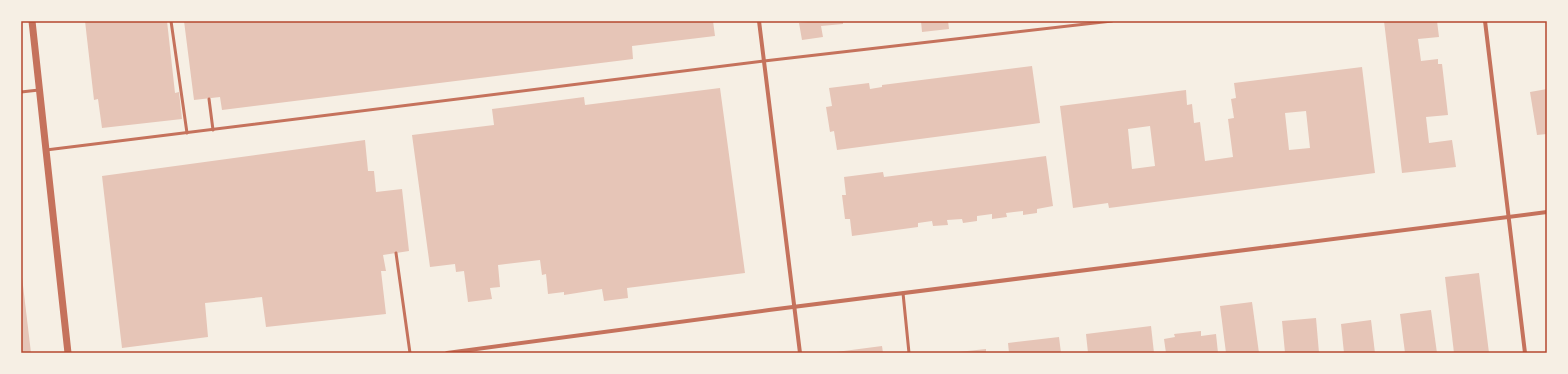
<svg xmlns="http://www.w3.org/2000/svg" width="1568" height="374" viewBox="0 0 1568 374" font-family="'Asap Condensed',sans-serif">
<rect width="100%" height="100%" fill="#f6efe4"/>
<!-- building -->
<g fill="#e6c5b7" fill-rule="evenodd">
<polygon points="85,21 167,21 175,93 179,92 182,119 102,128 98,99 94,100"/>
<polygon points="184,21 713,21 715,36 632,46 633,59 222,110 220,97 194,100"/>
<polygon points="808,21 843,21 843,24 821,26 823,37 802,40 799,23 808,22"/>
<polygon points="921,21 948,21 949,29 922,32"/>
<polygon points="1384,21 1437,21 1439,37 1418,39 1421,61 1438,59 1438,64 1442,64 1448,115 1426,117 1429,143 1452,140 1456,167 1402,173"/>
<polygon points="1032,66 1040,123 837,150 834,131 830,132 826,107 832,106 829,88 869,83 870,89 882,87 882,85"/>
<path d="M1362,67L1375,173L1109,208L1108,203L1073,208L1060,106L1186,90L1187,105L1192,104L1194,123L1200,122L1205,161L1233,157L1228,119L1234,118L1231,99L1236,98L1234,83ZM1306,111L1310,148L1289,150L1285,113ZM1150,126L1155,166L1132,169L1128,129Z"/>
<polygon points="720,88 745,273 627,288 628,298 604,301 602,289 564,295 564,292 548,294 546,274 542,275 540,260 498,265 500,287 490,288 492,299 468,302 464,271 456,272 455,264 430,267 412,135 494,125 492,109 584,97 585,105"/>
<polygon points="1547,89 1547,134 1537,135 1530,92"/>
<polygon points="365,140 368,171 374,171 376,192 402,189 409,251 383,255 386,271 381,271 386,314 266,327 262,297 205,303 208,337 122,348 102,176"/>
<polygon points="1046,156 1053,206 1037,209 1037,213 1023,215 1023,211 1006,213 1007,217 992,219 992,214 977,216 977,221 963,223 962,219 947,220 948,225 933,226 932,221 918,223 918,227 852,236 850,219 845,219 842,195 846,195 844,177 883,172 884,177"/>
<polygon points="1479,273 1489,353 1454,353 1445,277"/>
<polygon points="21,277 22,277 31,353 21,353"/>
<polygon points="1252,302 1259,353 1226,353 1220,306"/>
<polygon points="1431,310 1437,353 1405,353 1400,314"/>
<polygon points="1316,318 1319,353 1285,353 1282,321"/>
<polygon points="1371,320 1375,353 1344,353 1341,324"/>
<polygon points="1151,326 1154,353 1088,353 1086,334"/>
<polygon points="1201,331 1201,336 1216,334 1218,353 1166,353 1164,339 1175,337 1174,334"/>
<polygon points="1059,337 1061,353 1009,353 1008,343"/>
<polygon points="882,346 883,353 836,353 836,352"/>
<polygon points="986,349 986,353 958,353 958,352"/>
</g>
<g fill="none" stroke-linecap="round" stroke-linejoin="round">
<!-- service -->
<g stroke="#c5725c" stroke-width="3">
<polyline points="171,21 187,133"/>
<polyline points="21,92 39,90"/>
<polyline points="209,99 213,130"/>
<polyline points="46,150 764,61 1112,21"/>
<polyline points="396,253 410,353"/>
<polyline points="903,293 909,353"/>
</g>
<!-- minor -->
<g stroke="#c5725c" stroke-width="4">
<polyline points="759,21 800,353"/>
<polyline points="1485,21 1525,353"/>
<polyline points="447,353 769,310 1547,212"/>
</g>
<!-- tertiary -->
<polyline stroke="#c5725c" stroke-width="7" points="32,21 68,353"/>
</g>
<!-- border -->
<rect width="1568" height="374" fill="none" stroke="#f6efe4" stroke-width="44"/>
<rect x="22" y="22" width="1524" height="330" fill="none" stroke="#b5482f" stroke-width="1.5"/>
</svg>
